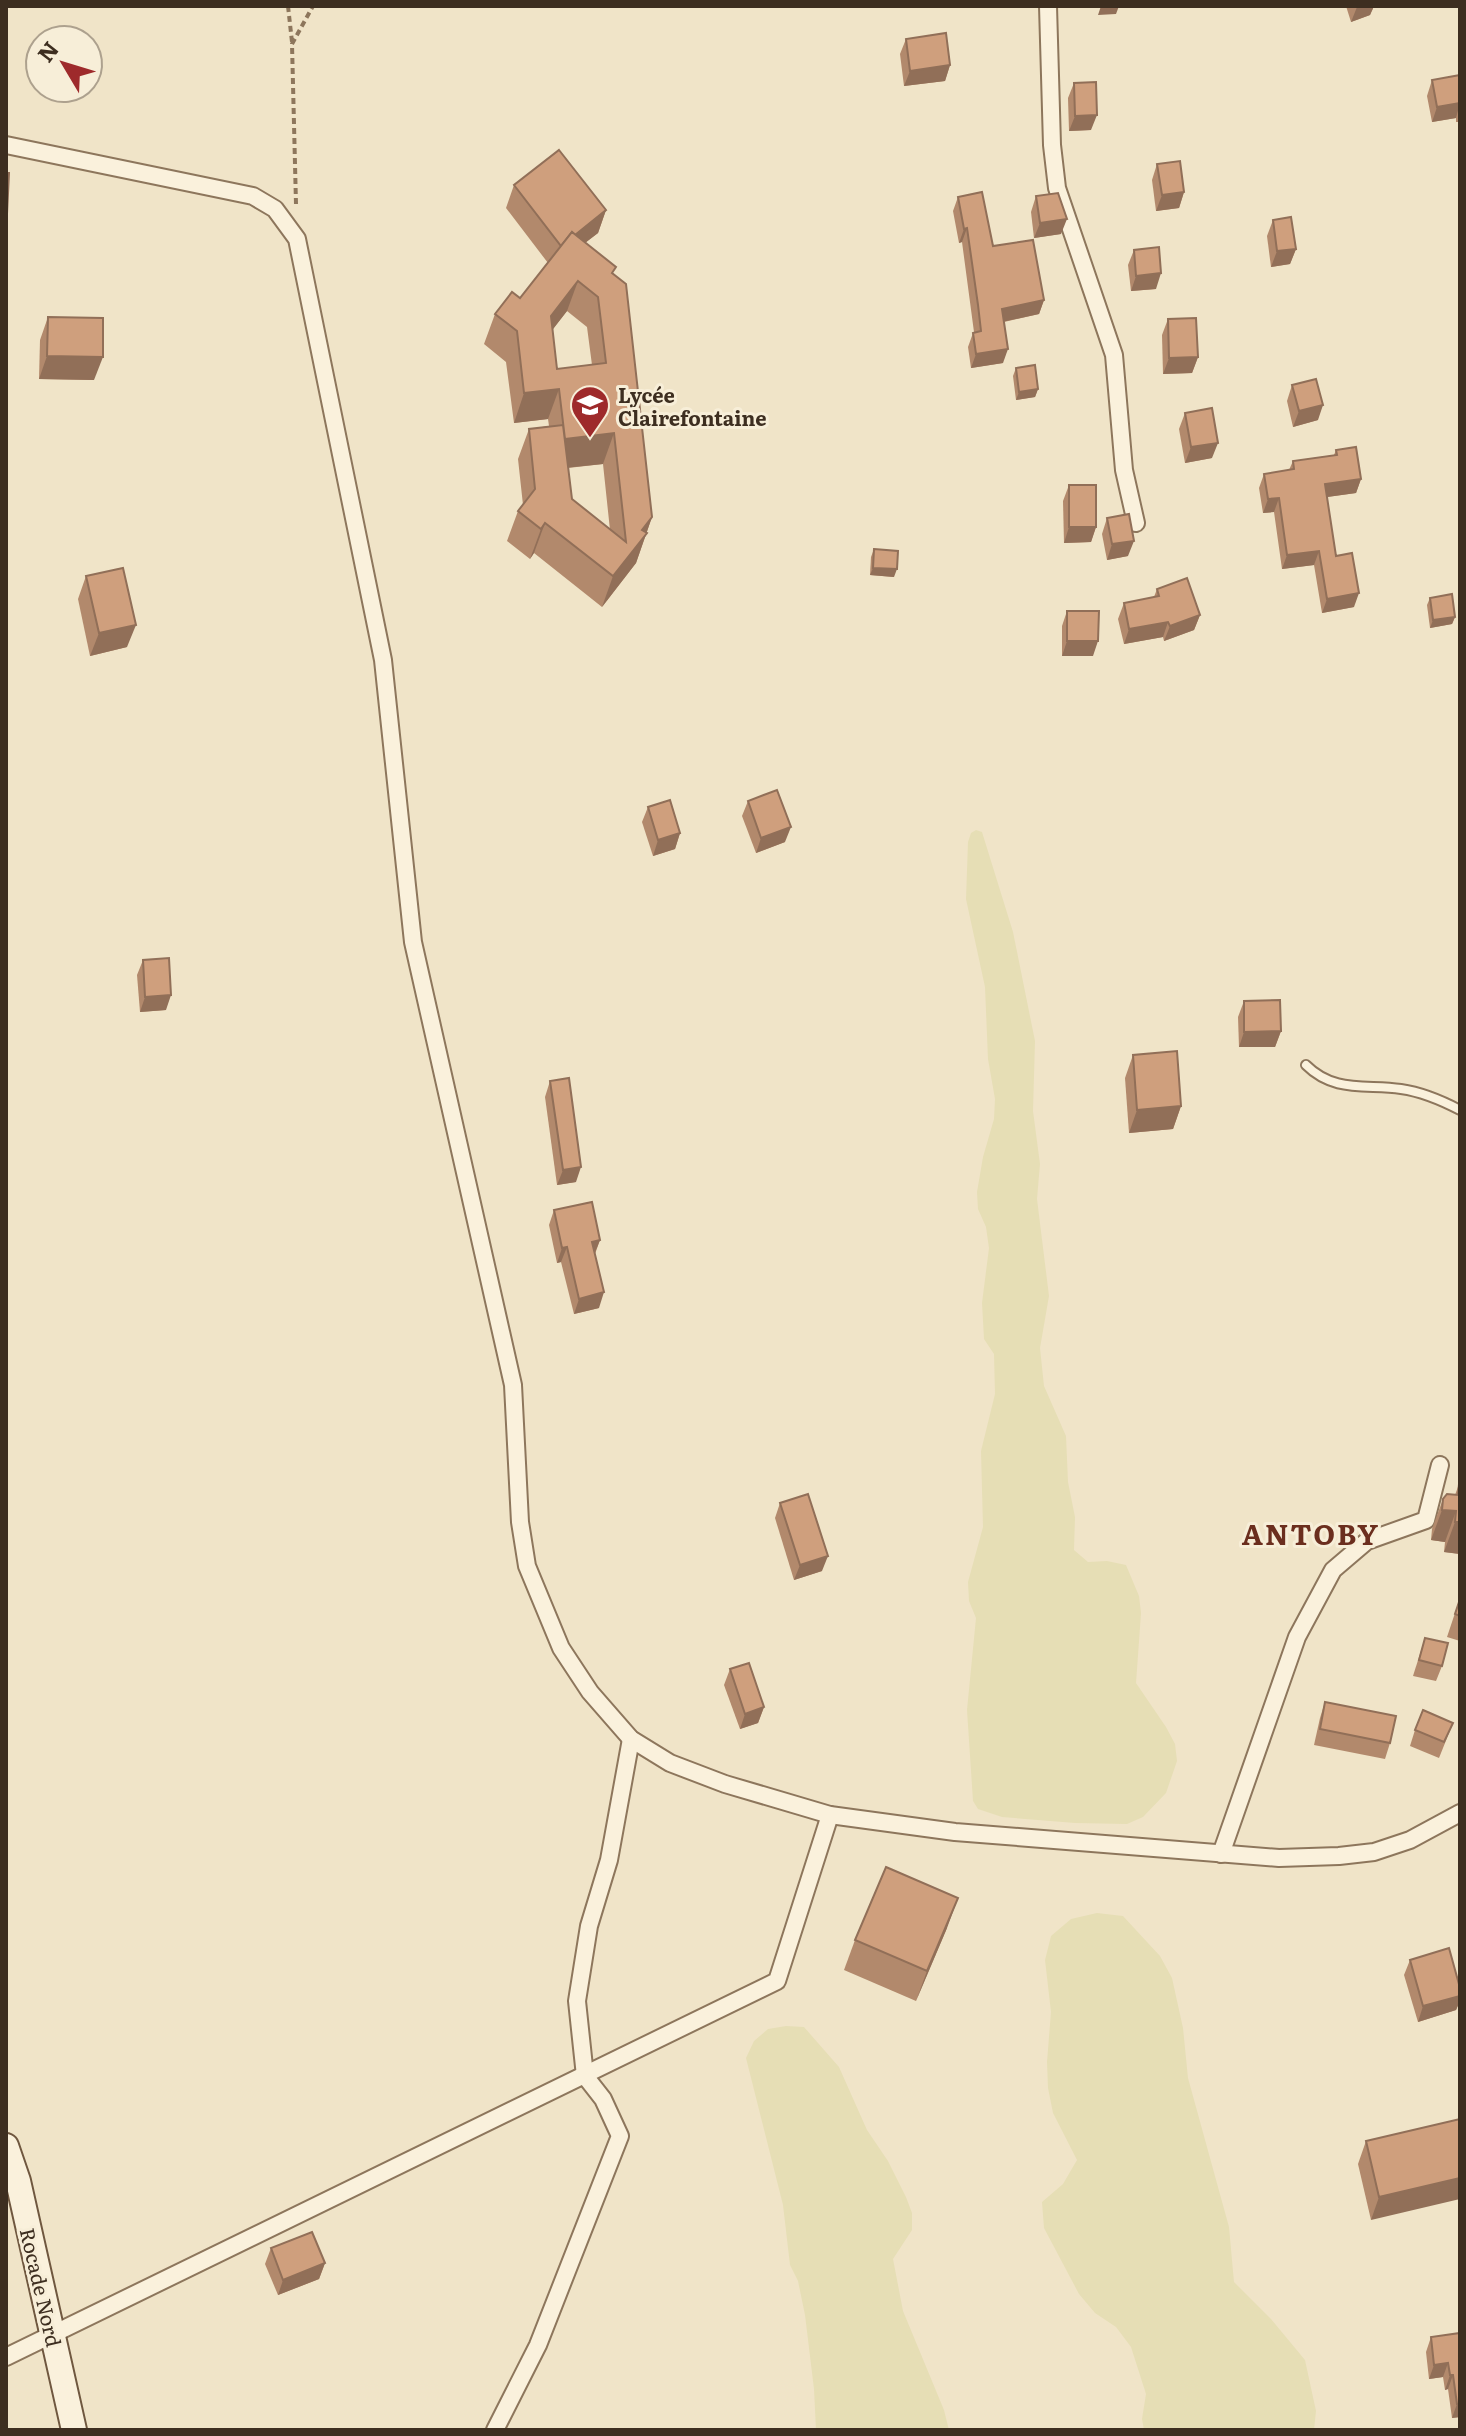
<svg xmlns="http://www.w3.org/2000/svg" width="1466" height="2436" viewBox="0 0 1466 2436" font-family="Literata,serif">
<rect width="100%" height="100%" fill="#f0e4c8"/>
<!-- farmland -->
<g fill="#e6deb5">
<polygon points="976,830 982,832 1013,932 1035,1041 1033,1111 1040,1164 1037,1199 1049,1296 1040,1348 1044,1386 1066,1436 1068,1482 1075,1517 1074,1550 1088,1562 1107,1561 1126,1565 1139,1596 1141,1613 1136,1683 1166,1727 1175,1744 1177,1761 1166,1793 1143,1817 1127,1824 1075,1823 1002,1817 978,1809 973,1801 967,1710 976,1618 969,1601 968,1582 983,1527 981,1451 995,1394 994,1354 984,1339 982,1303 989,1248 986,1227 978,1209 977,1192 983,1157 994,1119 995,1099 988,1059 985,987 966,899 968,842 971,833"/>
<polygon points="1097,1913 1123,1916 1160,1956 1172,1978 1183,2028 1188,2078 1229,2227 1234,2282 1271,2319 1305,2360 1316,2411 1314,2430 1144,2430 1142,2419 1146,2394 1131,2347 1116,2327 1095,2313 1079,2294 1044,2228 1042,2202 1063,2184 1077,2160 1053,2113 1048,2088 1047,2062 1051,2012 1045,1960 1051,1936 1071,1919"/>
<polygon points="786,2026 804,2027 839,2067 867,2130 888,2161 906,2197 912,2213 912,2230 893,2259 903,2311 944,2410 949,2430 816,2430 814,2389 805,2315 798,2281 790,2265 783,2205 746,2058 754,2041 768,2029"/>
</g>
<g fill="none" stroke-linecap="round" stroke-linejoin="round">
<defs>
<path id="service" d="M1306,1065C1334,1093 1366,1084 1401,1089C1422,1092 1441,1100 1460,1110"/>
<g id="minor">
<polyline points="1048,6 1052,145 1057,188 1114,355 1124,470 1136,523"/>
<polyline points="6,145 253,196 275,209 297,239 383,660 413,942 513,1385 520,1522 527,1566 561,1648 590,1692 631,1739 670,1763 725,1784 830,1815 955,1832 1279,1858 1339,1856 1374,1852 1410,1840 1460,1813"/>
<polyline points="1221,1854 1297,1637 1333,1570 1367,1541 1426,1520 1440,1465"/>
<polyline points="6,2357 777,1981 830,1815"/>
<polyline points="495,2430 538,2345 620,2136 603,2099 585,2076 577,2001 589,1926 609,1860 631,1739"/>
</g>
<polyline id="secondary" points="6,2146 18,2181 74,2430"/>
</defs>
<!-- service casing -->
<use href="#service" stroke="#8d765c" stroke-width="12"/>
<!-- minor casing -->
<use href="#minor" stroke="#8d765c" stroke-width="20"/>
<!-- secondary casing -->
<use href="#secondary" stroke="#6f573f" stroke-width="28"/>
<!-- path -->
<g stroke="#8d765c" stroke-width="4" stroke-dasharray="6 4" stroke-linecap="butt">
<polyline points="288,6 292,42"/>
<polyline points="296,204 292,44 313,6"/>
</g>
<!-- service -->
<use href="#service" stroke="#faf1dc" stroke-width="8"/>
<!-- minor -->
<use href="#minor" stroke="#faf1dc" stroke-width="16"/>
<!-- secondary -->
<use href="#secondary" stroke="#faf1dc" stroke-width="24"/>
</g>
<!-- wall -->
<g fill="#b2896c" fill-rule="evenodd">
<polygon points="1346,6 1374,6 1370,15 1351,22"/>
<polygon points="906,39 950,65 945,81 904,86 900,54"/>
<polygon points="1460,61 1460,122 1456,122 1456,118 1432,122 1427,96 1432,80 1459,75 1458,66"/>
<polygon points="1074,83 1091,130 1069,131 1068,98"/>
<polygon points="1157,164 1184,192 1179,208 1156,211 1152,180"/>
<path d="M514,185L606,210L598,233L585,243L614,274L652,517L636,563L602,607L534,553L530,559L507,541L518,511L523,505L518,459L529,429L549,426L548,419L514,423L506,362L484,344L495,314L520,298L548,263L506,208ZM567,311L587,327L592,365L557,369L552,330ZM603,464L610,530L572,499L568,468Z"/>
<polygon points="1036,196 1061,234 1034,238 1031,212"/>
<polygon points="958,197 993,246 1044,300 1039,314 1004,322 1003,363 971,368 968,347 973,333 974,332 962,242 959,243 953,211"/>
<polygon points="1273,220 1296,249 1290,264 1271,267 1267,236"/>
<polygon points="1134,250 1156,289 1131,291 1128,265"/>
<polygon points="48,317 94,380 39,379 40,340"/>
<polygon points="1168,319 1198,357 1192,373 1163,374 1162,335"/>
<polygon points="1016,368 1038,389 1035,397 1016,400 1013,376"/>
<polygon points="1292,385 1318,420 1293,427 1287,401"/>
<polygon points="1185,413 1212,458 1185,463 1179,429"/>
<polygon points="1336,450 1361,479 1356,493 1327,497 1336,556 1354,607 1322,613 1314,565 1282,569 1274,512 1263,513 1259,488 1264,474 1289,470 1293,461 1334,455"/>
<polygon points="1069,485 1096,527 1091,542 1064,543 1063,501"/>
<polygon points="1107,518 1128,556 1107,560 1102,534"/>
<polygon points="874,549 894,577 870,575 871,557"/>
<polygon points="86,576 127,647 90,656 78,599"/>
<polygon points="1157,589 1200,615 1194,630 1164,641 1163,637 1124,644 1118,619 1124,603 1154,597"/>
<polygon points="1430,598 1455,617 1452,624 1430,628 1427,605"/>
<polygon points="1067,611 1093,656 1062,656 1062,626"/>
<polygon points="748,801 785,842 756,853 742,816"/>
<polygon points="648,807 680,833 675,849 653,856 642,822"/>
<polygon points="143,960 166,1010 140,1012 137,975"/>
<polygon points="1244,1001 1281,1031 1275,1047 1239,1047 1238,1017"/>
<polygon points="1133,1055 1181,1106 1173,1129 1129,1133 1125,1078"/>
<polygon points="550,1081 576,1182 557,1185 545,1097"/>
<polygon points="554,1210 600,1240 595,1254 599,1308 574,1314 561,1262 557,1263 549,1225"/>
<polygon points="1459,1484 1460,1554 1444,1552 1445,1542 1431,1540 1432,1529 1443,1499 1455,1495"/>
<polygon points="780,1503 822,1571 794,1580 775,1518"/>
<polygon points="1460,1598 1460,1641 1447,1637"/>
<polygon points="1425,1638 1442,1666 1436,1681 1413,1676"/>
<polygon points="730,1669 764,1707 758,1723 740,1729 724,1685"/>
<polygon points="1325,1702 1390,1743 1385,1759 1314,1745 1320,1718"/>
<polygon points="1453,1723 1439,1758 1410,1746 1415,1730"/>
<polygon points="947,1928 916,2001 844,1970 855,1940"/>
<polygon points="1410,1960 1460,1988 1460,2001 1456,2010 1418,2022 1404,1975"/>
<polygon points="1460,2119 1371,2220 1358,2164 1366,2141"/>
<polygon points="271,2248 325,2263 319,2279 278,2295 265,2264"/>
<polygon points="1460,2333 1460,2417 1452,2418 1448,2389 1445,2390 1443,2377 1429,2379 1426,2352 1431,2337"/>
</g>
<!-- shaded-wall -->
<g fill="#916f58">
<polygon points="1101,6 1119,6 1116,14 1098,15"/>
<polygon points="1374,6 1370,15 1351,22 1357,7"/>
<polygon points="950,65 945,81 904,86 910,71"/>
<polygon points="1460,103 1456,118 1432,122 1437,107"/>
<polygon points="1097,115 1091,130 1069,131 1075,116"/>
<polygon points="1184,192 1179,208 1156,211 1162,195"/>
<polygon points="606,210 598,233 552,268 561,246"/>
<polygon points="1067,219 1061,234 1034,238 1040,223"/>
<polygon points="967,228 962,242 959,243 964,229"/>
<polygon points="1296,249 1290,264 1271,267 1277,251"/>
<polygon points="1161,273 1156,289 1131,291 1136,276"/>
<polygon points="578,281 567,311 540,346 551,316"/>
<polygon points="1044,300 1039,314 997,323 1002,309"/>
<polygon points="1008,349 1003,363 971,368 976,354"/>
<polygon points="47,356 103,357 94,380 39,379"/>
<polygon points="1198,357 1192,373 1163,374 1169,358"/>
<polygon points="559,389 548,419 514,423 524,393"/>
<polygon points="1038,389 1035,397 1016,400 1019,392"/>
<polygon points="1323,405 1318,420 1293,427 1299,411"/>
<polygon points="614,433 603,464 554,469 565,439"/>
<polygon points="1218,443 1212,458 1185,463 1191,447"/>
<polygon points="1361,479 1356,493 1320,498 1325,484"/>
<polygon points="1279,498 1274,512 1263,513 1268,499"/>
<polygon points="652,517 636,563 602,607 613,576 642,530"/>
<polygon points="545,523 534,553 530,559 541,529"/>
<polygon points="1069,527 1096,527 1091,542 1064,543"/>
<polygon points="1134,541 1128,556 1107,560 1112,544"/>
<polygon points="1319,551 1314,565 1282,569 1287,555"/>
<polygon points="873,568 897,569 894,577 870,575"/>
<polygon points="1359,593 1354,607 1322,613 1327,599"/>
<polygon points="1200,615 1194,630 1164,641 1170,626"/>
<polygon points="1455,617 1452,624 1430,628 1433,620"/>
<polygon points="1168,622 1163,637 1124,644 1129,629"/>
<polygon points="136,625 127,647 90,656 99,633"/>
<polygon points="1067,641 1098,641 1093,656 1062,656"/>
<polygon points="791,827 785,842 756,853 761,838"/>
<polygon points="680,833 675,849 653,856 658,840"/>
<polygon points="171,995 166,1010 140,1012 145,997"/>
<polygon points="1281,1031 1275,1047 1239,1047 1244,1032"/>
<polygon points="1181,1106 1173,1129 1129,1133 1137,1110"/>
<polygon points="581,1167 576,1182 557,1185 563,1170"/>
<polygon points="600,1240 594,1255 592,1242"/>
<polygon points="567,1247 561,1262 557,1263 562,1248"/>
<polygon points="604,1292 599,1308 574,1314 579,1299"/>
<polygon points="1442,1510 1456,1511 1445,1542 1431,1540"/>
<polygon points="1455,1522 1460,1522 1460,1554 1444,1552"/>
<polygon points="828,1556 822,1571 794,1580 800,1565"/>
<polygon points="764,1707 758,1723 740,1729 745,1714"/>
<polygon points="958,1898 947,1928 916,2001 927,1971"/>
<polygon points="1460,1996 1460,2001 1456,2010 1418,2022 1423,2006"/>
<polygon points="1460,2178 1460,2199 1371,2220 1379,2197"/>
<polygon points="325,2263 319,2279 278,2295 283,2280"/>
<polygon points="1448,2363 1443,2377 1429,2379 1434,2365"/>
<polygon points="1450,2375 1453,2375 1448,2389 1445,2390"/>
<polygon points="1457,2404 1460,2404 1460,2417 1452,2418"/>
</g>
<!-- building -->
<g fill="#cf9f7d" stroke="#916f58" stroke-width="2" fill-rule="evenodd">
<polygon points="946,33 950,65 910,71 906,39"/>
<polygon points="1460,75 1460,103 1437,107 1432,80"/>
<polygon points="1096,82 1097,115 1075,116 1074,83"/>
<polygon points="559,150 606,210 575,235 572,232 561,246 514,185"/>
<polygon points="1180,161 1184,192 1162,195 1157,164"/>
<polygon points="6,173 9,173 7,214 6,214"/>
<polygon points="982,192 993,246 1033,240 1044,300 1002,309 1008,349 976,354 973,333 981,331 978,305 967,228 964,229 958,197"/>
<polygon points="1058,193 1067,219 1040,223 1036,196"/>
<polygon points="1291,217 1296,249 1277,251 1273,220"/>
<path d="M572,232L616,267L612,273L626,284L652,517L642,530L647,533L613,576L545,523L541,529L518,511L535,489L529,429L563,425L572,499L626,542L614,433L565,439L559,389L524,393L517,331L495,314L512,292L520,298ZM578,281L598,297L606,363L557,369L551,316Z"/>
<polygon points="1159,247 1161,273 1136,276 1134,250"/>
<polygon points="48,317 103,318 103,357 47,356"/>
<polygon points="1196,318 1198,357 1169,358 1168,319"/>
<polygon points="1035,365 1038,389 1019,392 1016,368"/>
<polygon points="1316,379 1323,405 1299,411 1292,385"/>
<polygon points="1212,408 1218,443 1191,447 1185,413"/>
<polygon points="1356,447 1361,479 1325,484 1336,556 1352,553 1359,593 1327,599 1319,551 1287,555 1279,498 1268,499 1264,474 1294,469 1293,461 1337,455 1336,450"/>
<rect x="1069" y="485" width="27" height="42"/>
<polygon points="1129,514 1134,541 1112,544 1107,518"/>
<polygon points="874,549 898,551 897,569 873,568"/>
<polygon points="123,568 136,625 99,633 86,576"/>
<polygon points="1187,578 1200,615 1170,626 1168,622 1129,629 1124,603 1159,596 1157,589"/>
<polygon points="1452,594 1455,617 1433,620 1430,598"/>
<polygon points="1067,611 1099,611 1098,641 1067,641"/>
<polygon points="777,790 791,827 761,838 748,801"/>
<polygon points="670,800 680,833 658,840 648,807"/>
<polygon points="169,958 171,995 145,997 143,960"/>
<polygon points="1280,1000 1281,1031 1244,1032 1244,1001"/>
<polygon points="1177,1051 1181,1106 1137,1110 1133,1055"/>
<polygon points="569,1078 581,1167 563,1170 550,1081"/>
<polygon points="592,1202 600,1240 592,1242 604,1292 579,1299 567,1247 562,1248 554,1210"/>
<polygon points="1459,1484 1460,1484 1460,1522 1455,1522 1456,1511 1442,1510 1443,1499 1447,1494 1458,1495"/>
<polygon points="808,1494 828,1556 800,1565 780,1503"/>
<polygon points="1460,1599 1460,1616 1455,1614"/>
<polygon points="1425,1638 1448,1643 1442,1666 1419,1660"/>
<polygon points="749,1663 764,1707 745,1714 730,1669"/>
<polygon points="1325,1702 1396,1716 1390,1743 1320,1729"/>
<polygon points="1423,1710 1453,1723 1444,1742 1415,1730"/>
<polygon points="886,1867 958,1898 927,1971 855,1940"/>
<polygon points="1449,1948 1460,1988 1460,1996 1423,2006 1410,1960"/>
<polygon points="1460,2119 1460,2178 1379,2197 1366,2141"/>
<polygon points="312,2232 325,2263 283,2280 271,2248"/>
<polygon points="1460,2333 1460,2404 1457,2404 1453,2375 1450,2375 1448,2363 1434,2365 1431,2337"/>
</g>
<!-- icons -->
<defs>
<symbol id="school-pin" viewBox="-11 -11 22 30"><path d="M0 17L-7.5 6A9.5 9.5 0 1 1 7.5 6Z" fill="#9e2a2b" stroke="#f7eed8"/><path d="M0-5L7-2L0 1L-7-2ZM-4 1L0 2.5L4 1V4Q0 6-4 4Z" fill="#fff"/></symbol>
</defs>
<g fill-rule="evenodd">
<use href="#school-pin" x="568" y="383" width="44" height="60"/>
</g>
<g text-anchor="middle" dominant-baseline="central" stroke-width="6" stroke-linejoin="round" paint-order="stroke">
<!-- poi labels -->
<g font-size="20" font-weight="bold" fill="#3d2e20" stroke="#f7eed8" text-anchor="start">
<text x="618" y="394">Lycée<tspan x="618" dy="23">Clairefontaine</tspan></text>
</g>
<!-- street labels -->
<g font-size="20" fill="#3d2e20" stroke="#f7eed8">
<text transform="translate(42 2287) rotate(77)">Rocade Nord</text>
</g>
<!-- district labels -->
<g font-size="28" font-weight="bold" letter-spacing="2" fill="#6b2e1e" stroke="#f7eed8">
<text x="1311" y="1533">ANTOBY</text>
</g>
</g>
<!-- border -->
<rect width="1466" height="2436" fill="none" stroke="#3d2e20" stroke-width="16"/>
<!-- north arrow -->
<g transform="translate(64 64) rotate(308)"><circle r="38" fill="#f7eed8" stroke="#ada18e" stroke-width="2"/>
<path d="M0-6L14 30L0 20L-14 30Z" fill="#9e2a2b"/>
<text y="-12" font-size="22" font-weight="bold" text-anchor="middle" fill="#3d2e20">N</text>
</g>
</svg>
